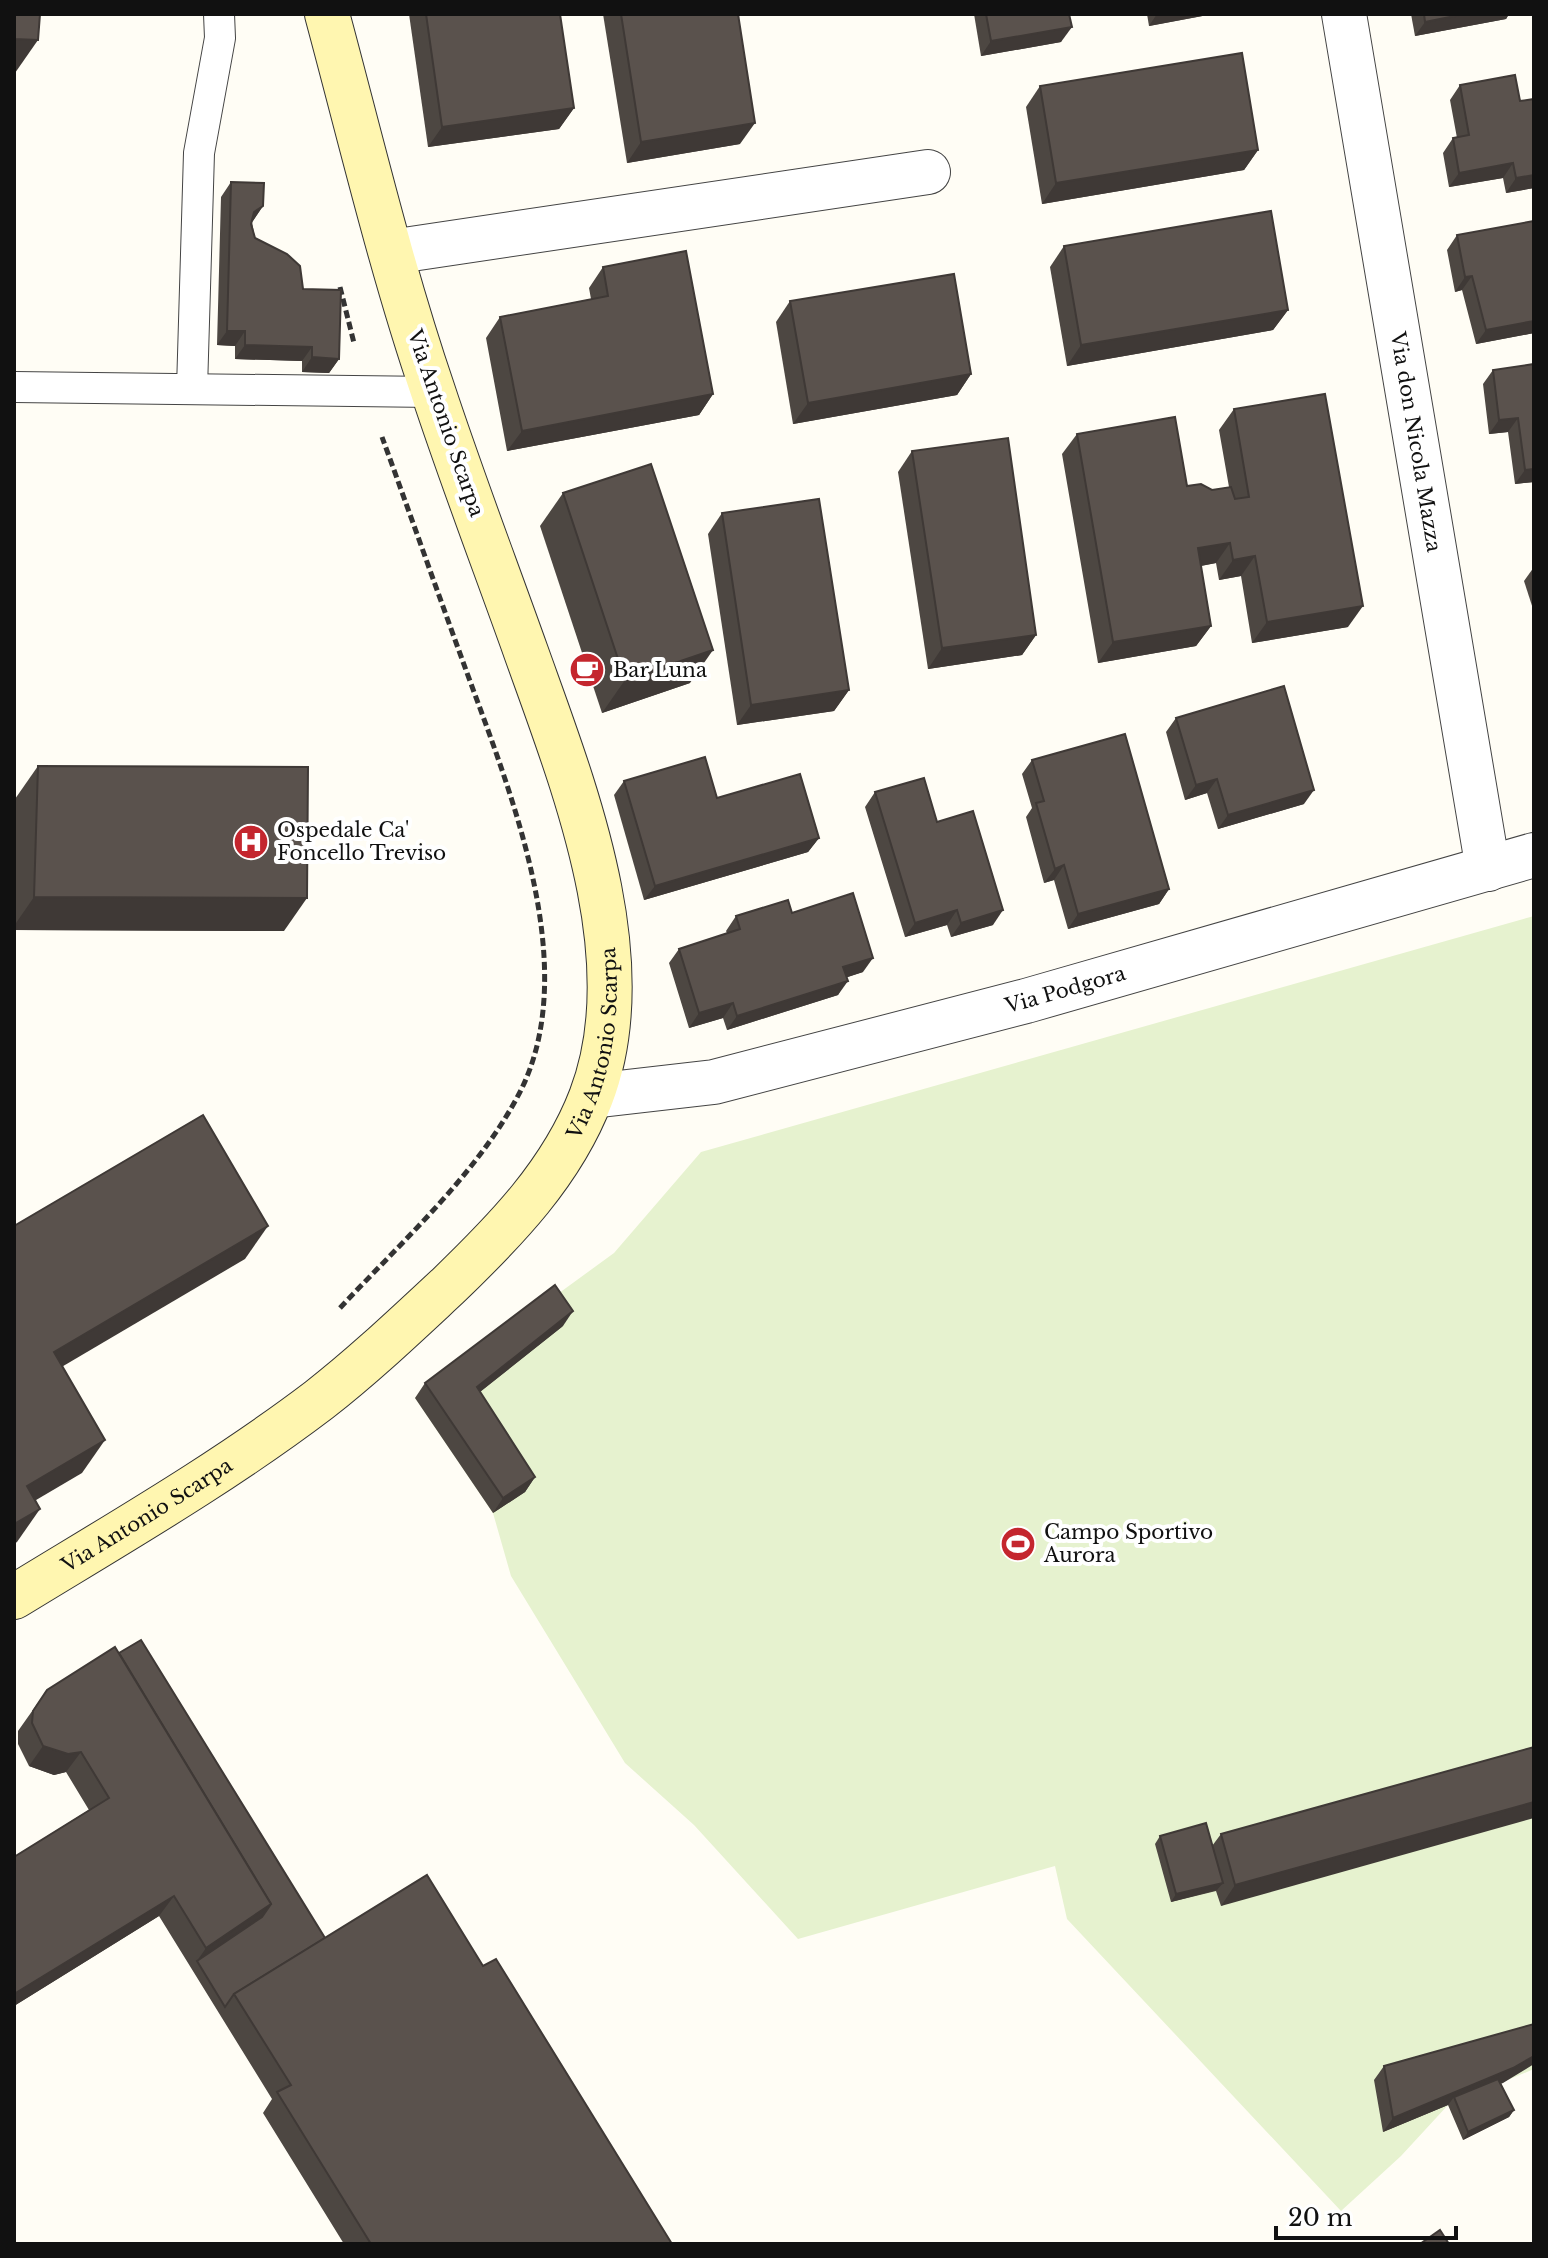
<svg xmlns="http://www.w3.org/2000/svg" width="1548" height="2258" viewBox="0 0 1548 2258" font-family="'Libre Baskerville',serif">
<rect width="100%" height="100%" fill="#fffdf5"/>
<!-- pitch -->
<polygon fill="#e6f2cf" points="1534,916 1534,2069 1448,2105 1401,2156 1341,2211 1067,1919 1055,1866 798,1939 694,1825 625,1763 511,1576 493,1513 415,1398 614,1253 701,1152"/>
<g fill="none" stroke-linecap="round" stroke-linejoin="round">
<defs>
<g id="lane">
<polyline points="14,387 433,392"/>
<polyline points="192,389 199,153 220,38 219,14"/>
</g>
<g id="street">
<path id="s1" d="M1344,14L1488,869"/>
<polyline points="391,252 928,172"/>
<path id="s2" d="M592,1096L714,1082L1026,1001L1534,855"/>
</g>
<g id="secondary">
<path id="s3" d="M14,1597C117,1534 223,1473 319,1400C364,1365 406,1325 448,1286C505,1231 562,1173 591,1097C644,959 573,784 526,652C495,565 462,479 433,391C391,268 361,140 327,14"/>
</g>
</defs>
<!-- lane casing -->
<use href="#lane" stroke="#444" stroke-width="32"/>
<!-- street casing -->
<use href="#street" stroke="#444" stroke-width="46"/>
<!-- secondary casing -->
<use href="#secondary" stroke="#333" stroke-width="46"/>
<!-- path -->
<g stroke="#333" stroke-width="5" stroke-dasharray="8 4" stroke-linecap="butt">
<polyline points="340,287 354,343"/>
<path d="M340,1308C402,1241 479,1173 521,1090C584,962 506,782 462,659C435,585 409,511 382,437"/>
</g>
<!-- lane -->
<use href="#lane" stroke="#fff" stroke-width="30"/>
<!-- street -->
<use href="#street" stroke="#fff" stroke-width="44"/>
<!-- secondary -->
<use href="#secondary" stroke="#fff6b0" stroke-width="44"/>
</g>
<!-- wall -->
<g fill="#4d4742">
<polygon points="409,14 560,14 574,108 559,129 428,147"/>
<polygon points="603,14 738,14 740,144 627,163"/>
<polygon points="974,14 1069,14 1061,42 981,56"/>
<polygon points="1147,14 1213,14 1149,26"/>
<polygon points="1411,14 1509,14 1506,19 1415,36"/>
<polygon points="1460,85 1534,188 1506,193 1503,178 1449,187 1443,153 1453,138 1457,138 1450,100"/>
<polygon points="1040,86 1258,150 1244,170 1042,204 1026,107"/>
<polygon points="231,182 263,206 252,222 255,238 303,289 339,359 329,373 302,372 302,361 235,359 235,346 217,345 221,197"/>
<polygon points="1534,221 1534,333 1476,344 1462,290 1455,292 1447,250 1457,235"/>
<polygon points="1064,246 1288,310 1273,330 1067,366 1050,267"/>
<polygon points="603,267 713,394 699,415 507,451 486,338 500,317 591,299 589,288"/>
<polygon points="790,301 971,374 957,395 793,424 776,322"/>
<polygon points="1534,364 1534,482 1515,484 1508,432 1489,434 1483,384 1493,370"/>
<polygon points="1234,409 1348,627 1252,643 1241,576 1219,580 1216,563 1201,566 1211,626 1196,646 1098,663 1062,454 1077,434 1187,486 1212,490 1229,487 1219,430"/>
<polygon points="912,451 1036,635 1022,655 928,669 898,472"/>
<polygon points="563,493 690,683 602,713 540,526"/>
<polygon points="722,513 849,690 834,711 737,725 708,534"/>
<polygon points="1534,567 1534,612 1524,581"/>
<polygon points="1176,718 1304,804 1218,829 1207,793 1185,800 1166,732"/>
<polygon points="1032,760 1169,889 1159,904 1068,929 1054,880 1044,883 1026,817 1032,808 1022,774"/>
<polygon points="38,766 284,931 14,930 15,799"/>
<polygon points="624,781 717,798 819,838 808,852 644,900 614,795"/>
<polygon points="875,792 937,822 993,925 951,937 947,925 905,937 865,807"/>
<polygon points="792,913 863,972 847,977 838,995 727,1030 723,1018 689,1028 669,963 679,949 727,933 726,931 736,916"/>
<polygon points="563,1326 480,1392 535,1477 525,1492 493,1513 415,1398 425,1383"/>
<polygon points="47,1690 325,1938 483,1966 672,2244 344,2244 263,2113 272,2099 159,1916 14,2006 14,1857 89,1810 66,1772 54,1775 29,1766 18,1744 18,1731"/>
<polygon points="1534,1747 1221,1906 1216,1891 1171,1902 1155,1844 1160,1836 1212,1846 1221,1834"/>
<polygon points="1384,2066 1501,2084 1514,2110 1509,2117 1463,2140 1448,2105 1383,2132 1374,2080"/>
</g>
<!-- shaded-wall -->
<g fill="#3f3936">
<polygon points="1157,14 1213,14 1149,26"/>
<polygon points="1465,14 1509,14 1506,19 1415,36 1425,22"/>
<polygon points="1072,27 1061,42 981,56 991,41"/>
<polygon points="14,39 38,40 15,73 14,73"/>
<polygon points="574,108 559,129 428,147 442,127"/>
<polygon points="755,123 740,144 627,163 641,142"/>
<polygon points="1258,150 1244,170 1042,204 1056,183"/>
<polygon points="1513,163 1503,178 1449,187 1459,173"/>
<polygon points="1534,175 1534,188 1506,193 1516,178"/>
<polygon points="263,206 253,221 244,227 254,212"/>
<polygon points="1472,276 1462,290 1455,292 1465,277"/>
<polygon points="1288,310 1273,330 1067,366 1081,345"/>
<polygon points="1534,321 1534,333 1476,344 1486,330"/>
<polygon points="227,331 245,331 235,346 217,345"/>
<polygon points="245,345 312,347 302,361 235,359"/>
<polygon points="312,357 339,359 329,373 302,372"/>
<polygon points="971,374 957,395 793,424 808,403"/>
<polygon points="713,394 699,415 507,451 522,431"/>
<polygon points="1518,418 1508,432 1489,434 1499,420"/>
<polygon points="1534,469 1534,482 1515,484 1525,470"/>
<polygon points="1230,543 1216,563 1184,569 1198,548"/>
<polygon points="1255,556 1241,576 1219,580 1233,560"/>
<polygon points="1363,606 1348,627 1252,643 1267,622"/>
<polygon points="1211,626 1196,646 1098,663 1113,642"/>
<polygon points="1036,635 1022,655 928,669 942,648"/>
<polygon points="713,650 690,683 602,713 625,680"/>
<polygon points="849,690 834,711 737,725 751,705"/>
<polygon points="1217,779 1207,793 1185,800 1196,785"/>
<polygon points="1314,790 1304,804 1218,829 1228,815"/>
<polygon points="819,838 808,852 644,900 655,886"/>
<polygon points="1064,865 1054,880 1044,883 1055,869"/>
<polygon points="1169,889 1159,904 1068,929 1078,914"/>
<polygon points="34,897 307,898 284,931 14,930 14,926"/>
<polygon points="957,910 947,925 905,937 915,923"/>
<polygon points="1003,910 993,925 951,937 961,923"/>
<polygon points="873,958 863,972 833,982 843,967"/>
<polygon points="848,981 838,995 727,1030 737,1016"/>
<polygon points="733,1003 723,1018 689,1028 699,1013"/>
<polygon points="268,1226 245,1259 31,1385 54,1352"/>
<polygon points="573,1311 563,1326 467,1402 477,1387"/>
<polygon points="105,1440 82,1473 14,1513 27,1486"/>
<polygon points="535,1477 525,1492 493,1513 503,1498"/>
<polygon points="40,1509 17,1542 14,1544 14,1524"/>
<polygon points="43,1746 81,1752 66,1772 54,1775 29,1766"/>
<polygon points="1534,1802 1534,1818 1221,1906 1235,1885"/>
<polygon points="1223,1883 1217,1890 1171,1902 1176,1894"/>
<polygon points="174,1896 159,1916 14,2006 14,1994"/>
<polygon points="271,1904 257,1924 197,1961 206,1948"/>
<polygon points="1534,2056 1534,2064 1503,2083 1456,2102 1454,2097 1448,2105 1383,2132 1393,2118"/>
<polygon points="1514,2110 1509,2117 1463,2140 1468,2132"/>
</g>
<!-- building -->
<g fill="#5a524d" stroke="#3f3936" stroke-width="2">
<polygon points="14,14 40,14 38,40 14,39"/>
<polygon points="426,14 560,14 574,108 442,127"/>
<polygon points="621,14 738,14 755,123 641,142"/>
<polygon points="986,14 1069,14 1072,27 991,41"/>
<polygon points="1424,14 1465,14 1425,22"/>
<polygon points="1242,53 1258,150 1056,183 1040,86"/>
<polygon points="1515,75 1520,101 1534,99 1534,175 1516,178 1513,163 1459,173 1453,138 1469,135 1460,85"/>
<polygon points="231,182 264,183 263,206 254,212 251,224 255,238 287,254 300,266 303,289 341,290 339,359 312,357 312,347 245,345 245,331 227,331"/>
<polygon points="1271,211 1288,310 1081,345 1064,246"/>
<polygon points="1534,221 1534,321 1486,330 1472,276 1465,277 1457,235"/>
<polygon points="686,251 713,394 522,431 500,317 608,296 603,267"/>
<polygon points="954,274 971,374 808,403 790,301"/>
<polygon points="1534,364 1534,469 1525,470 1518,418 1499,420 1493,370"/>
<polygon points="1325,394 1363,606 1267,622 1255,556 1233,560 1230,543 1198,548 1211,626 1113,642 1077,434 1175,417 1187,486 1201,484 1212,490 1231,487 1235,499 1249,497 1234,409"/>
<polygon points="1008,438 1036,635 942,648 912,451"/>
<polygon points="651,464 713,650 625,680 563,493"/>
<polygon points="819,499 849,690 751,705 722,513"/>
<polygon points="1284,686 1314,790 1228,815 1217,779 1196,785 1176,718"/>
<polygon points="1125,734 1169,889 1078,914 1064,865 1055,869 1036,803 1044,801 1032,760"/>
<polygon points="705,757 717,798 800,774 819,838 655,886 624,781"/>
<polygon points="38,766 308,767 307,898 34,897"/>
<polygon points="924,778 937,822 973,811 1003,910 961,923 957,910 915,923 875,792"/>
<polygon points="853,893 873,958 843,967 848,981 737,1016 733,1003 699,1013 679,949 740,929 736,916 788,900 792,913"/>
<polygon points="203,1115 268,1226 54,1352 105,1440 27,1486 40,1509 14,1524 14,1226"/>
<polygon points="555,1285 573,1311 477,1387 535,1477 503,1498 425,1383"/>
<polygon points="141,1640 325,1938 234,1994 225,2007 197,1961 262,1917 271,1904 119,1653"/>
<polygon points="115,1647 271,1904 206,1948 174,1896 14,1994 14,1857 109,1798 81,1752 68,1754 43,1746 32,1723 33,1711 47,1690"/>
<polygon points="1534,1747 1534,1802 1235,1885 1221,1834"/>
<polygon points="1206,1823 1223,1883 1176,1894 1160,1836"/>
<polygon points="427,1875 483,1966 496,1959 672,2244 371,2244 277,2092 291,2085 234,1994"/>
<polygon points="1534,2024 1534,2056 1513,2068 1393,2118 1384,2066"/>
<polygon points="1498,2079 1514,2110 1468,2132 1454,2097"/>
<polygon points="1440,2230 1449,2244 1420,2244"/>
</g>
<!-- icons -->
<defs>
<symbol id="cafe-disc" viewBox="-11 -11 22 22"><circle r="9.5" fill="#c4262e" stroke="#fff"/><path d="M-5.5-4.5H6V0H3Q3 3.5 0 3.5H-2.5Q-5.5 3.5-5.5 0ZM3-3.2v2h1.7v-2ZM-6 4.5H4V6H-6Z" fill="#fff"/></symbol>
<symbol id="hospital-disc" viewBox="-11 -11 22 22"><circle r="9.5" fill="#c4262e" stroke="#fff"/><path d="M-5-5h3v3.5h4V-5h3V5h-3V1.5h-4V5h-3Z" fill="#fff"/></symbol>
<symbol id="stadium-disc" viewBox="-11 -11 22 22"><circle r="9.5" fill="#c4262e" stroke="#fff"/><path d="M0-5a6.5 5 0 1 0 0 10a6.5 5 0 1 0 0-10ZM-3.5-1.8h7v3.6h-7Z" fill="#fff"/></symbol>
</defs>
<g fill-rule="evenodd">
<use href="#cafe-disc" x="567" y="650" width="40" height="40"/>
<use href="#hospital-disc" x="231" y="822" width="40" height="40"/>
<use href="#stadium-disc" x="998" y="1524" width="40" height="40"/>
</g>
<g text-anchor="middle" dominant-baseline="central" stroke-width="8" stroke-linejoin="round" paint-order="stroke">
<!-- street labels -->
<g font-size="20" fill="#111" stroke="#fff">
<text transform="translate(446 423) rotate(71)">Via Antonio Scarpa</text>
<text stroke="none"><textPath href="#s1" startOffset="434">Via don Nicola Mazza</textPath></text>
<text stroke="none"><textPath href="#s2" startOffset="486">Via Podgora</textPath></text>
<text stroke="none"><textPath href="#s3" startOffset="828">Via Antonio Scarpa</textPath></text>
<text stroke="none"><textPath href="#s3" startOffset="156">Via Antonio Scarpa</textPath></text>
</g>
<!-- poi labels -->
<g font-size="20" fill="#111" stroke="#fff" text-anchor="start">
<text x="613" y="670">Bar Luna</text>
<text x="277" y="830">Ospedale Ca'<tspan x="277" dy="23">Foncello Treviso</tspan></text>
<text x="1044" y="1532">Campo Sportivo<tspan x="1044" dy="23">Aurora</tspan></text>
</g>
</g>
<!-- border -->
<rect width="1548" height="2258" fill="none" stroke="#111111" stroke-width="32"/>
<!-- scale -->
<path d="M1276 2226v12h180v-12" fill="none" stroke="#111111" stroke-width="4"/>
<text x="1288" y="2226" font-size="24" fill="#111111" stroke="#ffffff" stroke-width="6" paint-order="stroke">20 m</text>
</svg>
